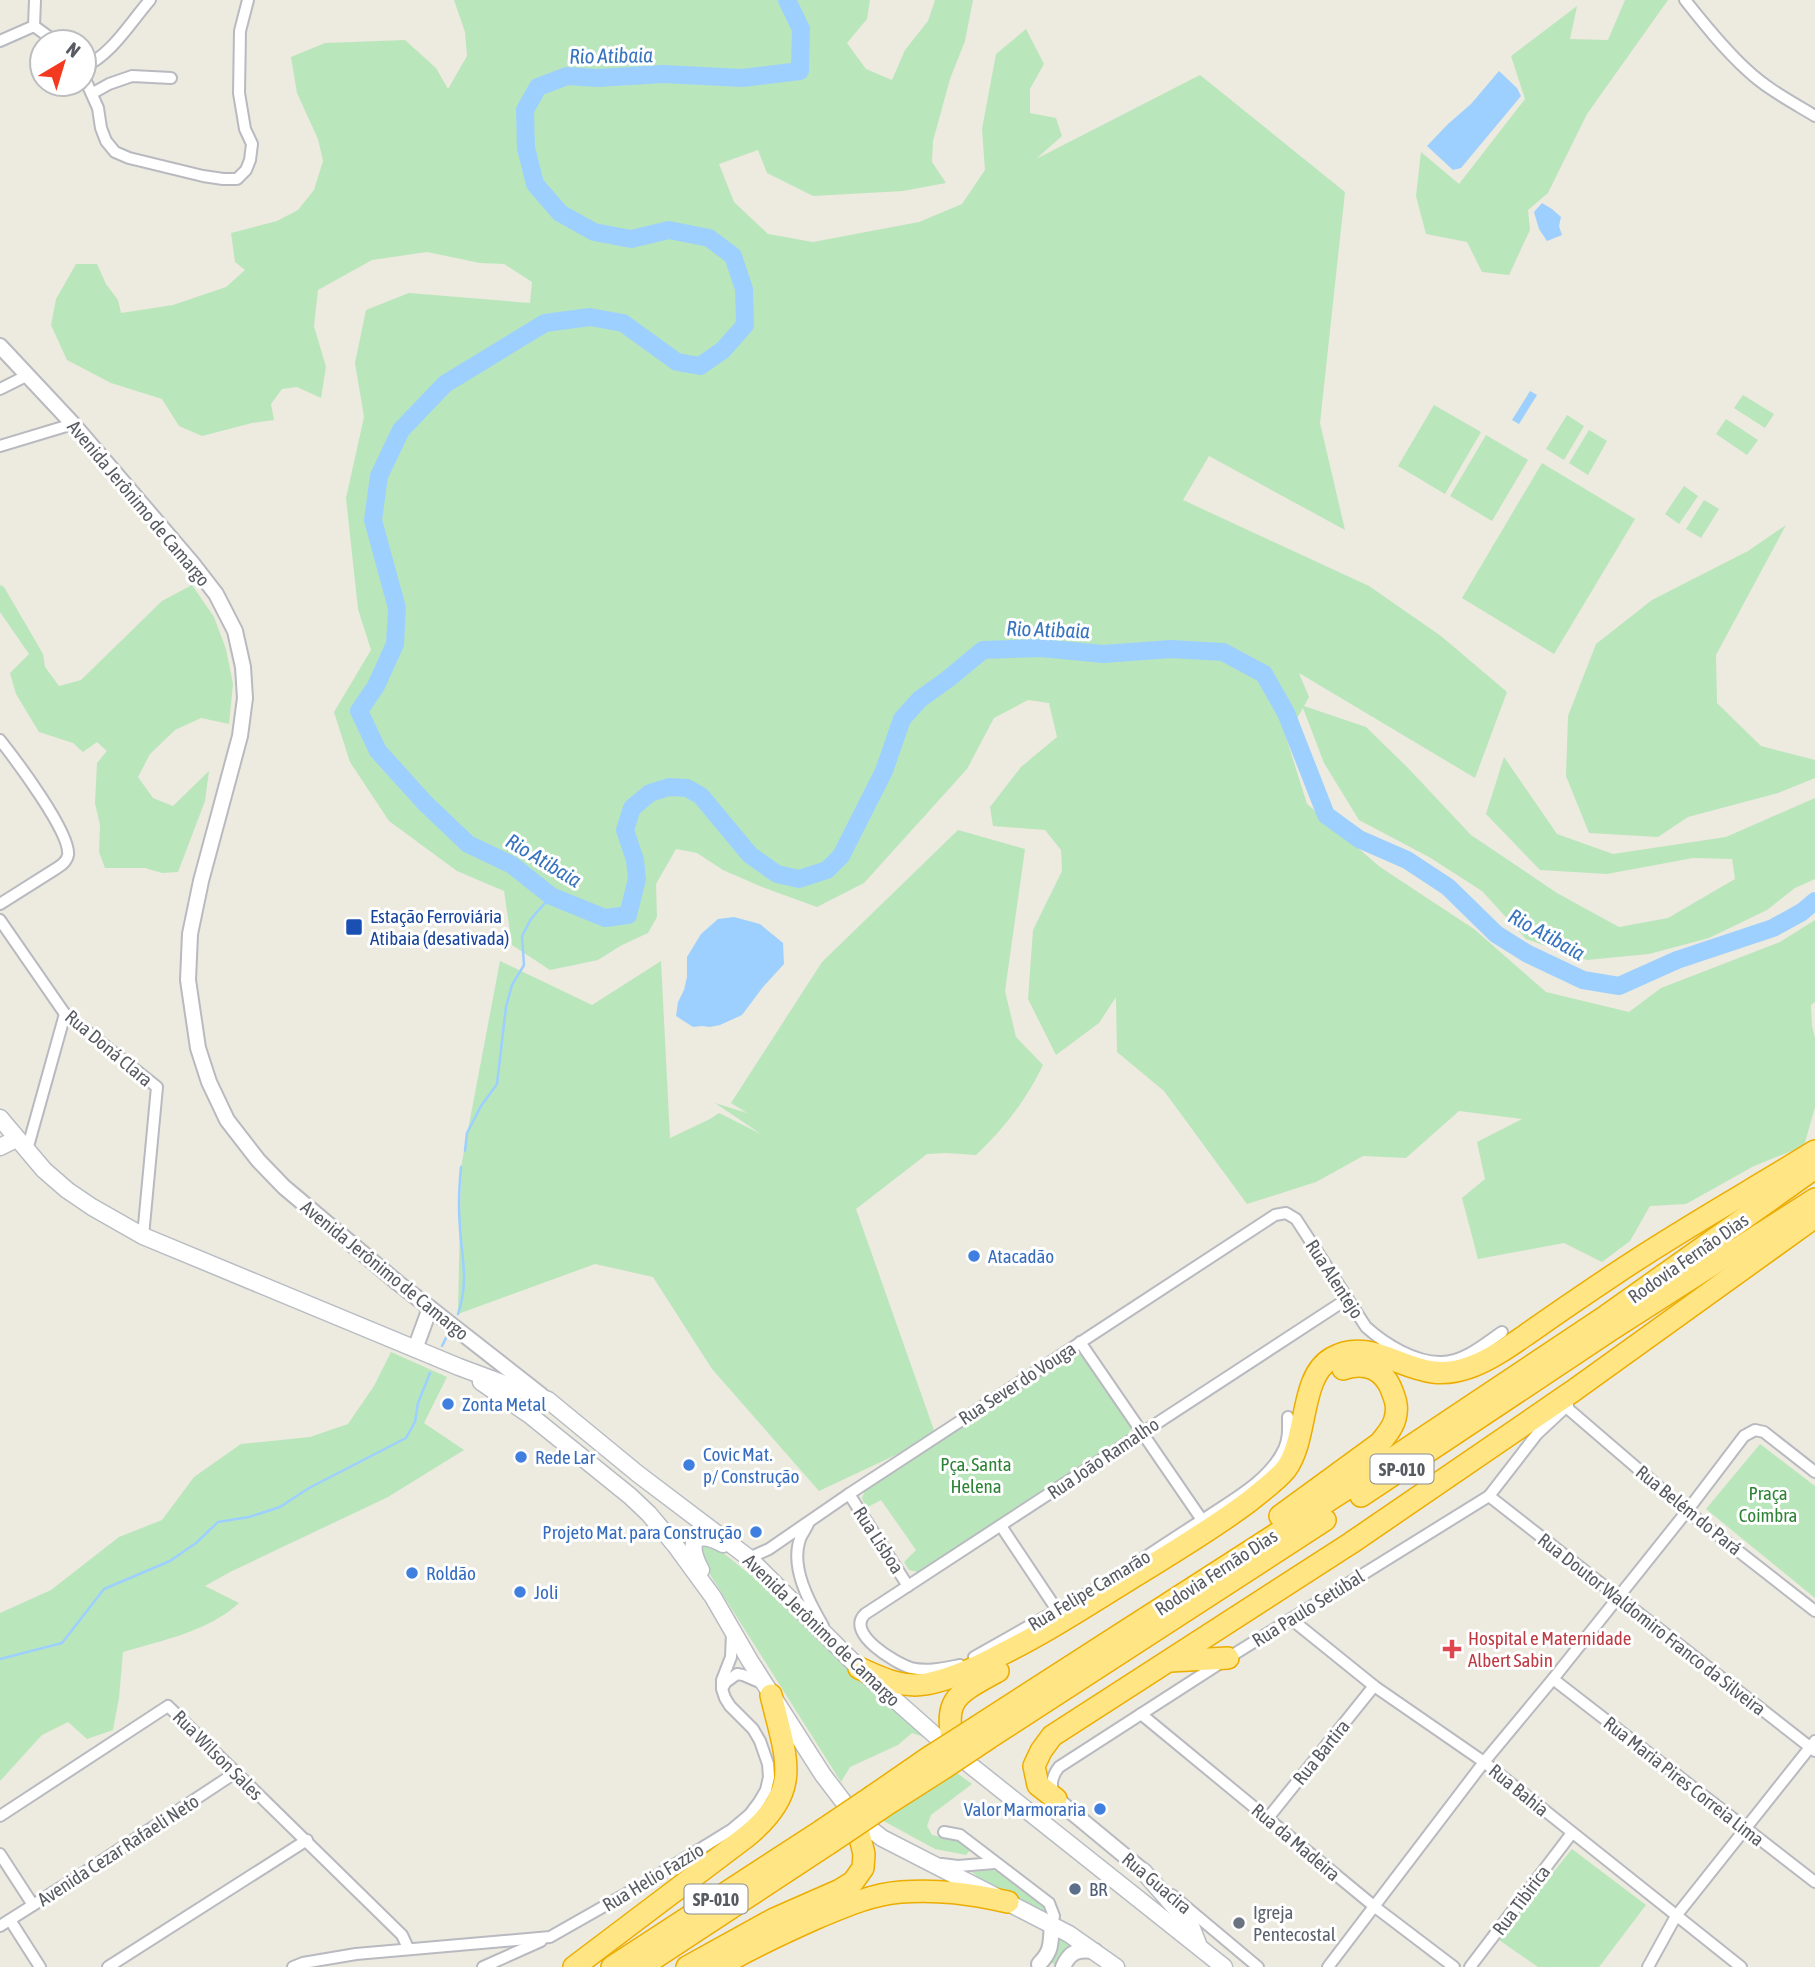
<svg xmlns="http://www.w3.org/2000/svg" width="1815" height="1967" viewBox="0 0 1815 1967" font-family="'Asap Condensed',sans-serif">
<rect width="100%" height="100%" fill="#edeadf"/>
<!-- green -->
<g fill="#bae6bc">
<polygon points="454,0 870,0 867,19 847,43 866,69 892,80 905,50 928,21 935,0 973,0 965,41 950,79 933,141 932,162 946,183 903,191 813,196 767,173 758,150 719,164 734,202 768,234 813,242 919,222 962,204 985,170 982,129 996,54 1026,29 1044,64 1030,89 1030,113 1056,118 1062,136 1036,159 1200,75 1345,192 1320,423 1345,530 1209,456 1183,500 1369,586 1441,636 1507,692 1475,778 1299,673 1309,697 1304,706 1366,727 1408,768 1471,835 1557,893 1619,927 1668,918 1735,879 1732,859 1693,858 1607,874 1540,870 1486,814 1504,757 1557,834 1613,854 1726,837 1815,798 1815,879 1795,888 1767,910 1709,938 1649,954 1587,960 1526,939 1482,891 1429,857 1359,820 1324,763 1303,708 1286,737 1307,804 1380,867 1474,929 1546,992 1629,1012 1661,988 1780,942 1815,920 1815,1002 1811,1005 1812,1026 1815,1038 1815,1107 1804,1146 1754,1166 1686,1204 1650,1206 1630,1241 1602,1262 1564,1243 1478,1259 1462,1198 1485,1179 1477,1142 1522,1119 1459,1111 1406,1158 1363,1156 1316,1182 1247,1204 1164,1091 1117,1052 1116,997 1099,1023 1056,1055 1028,999 1033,930 1062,871 1061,850 1045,830 993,826 990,807 1021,767 1057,737 1049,703 1028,700 994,718 967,769 864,883 817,907 762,887 723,870 697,853 676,849 656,884 657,917 648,933 622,945 598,960 550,970 512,945 504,891 457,871 389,821 350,762 334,712 371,650 358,609 346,498 364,417 355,363 366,310 409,293 530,303 532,282 504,264 480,263 427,252 372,260 318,290 314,326 326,367 321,398 297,387 282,389 271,404 274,420 252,423 202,436 179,426 162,399 111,383 67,360 51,325 56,299 76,264 97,264 106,284 118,300 121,313 173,305 226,287 245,270 235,262 231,233 277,221 298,210 314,190 323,161 318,139 297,93 291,57 325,43 405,40 436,68 448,89 467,56 465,32"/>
<polygon points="1625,0 1668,0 1587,114 1548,193 1528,210 1530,230 1509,275 1482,272 1467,242 1426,234 1416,196 1421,152 1459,184 1525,99 1511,56 1577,6 1570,39 1608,40"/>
<polygon points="1743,395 1774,414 1765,428 1734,408"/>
<polygon points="1434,405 1481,432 1445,494 1398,466"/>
<polygon points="1567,415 1584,426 1564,460 1546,449"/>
<polygon points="1726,419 1758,440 1747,455 1716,434"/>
<polygon points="1589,430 1607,441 1588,475 1569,463"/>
<polygon points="1486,435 1528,460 1492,521 1450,496"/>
<polygon points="1542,463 1635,519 1554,654 1462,598"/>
<polygon points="1684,486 1698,496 1679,524 1665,514"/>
<polygon points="1704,500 1719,509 1701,538 1686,529"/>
<polygon points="1786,525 1716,655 1717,703 1761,746 1815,760 1815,778 1778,793 1688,817 1658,837 1589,833 1566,776 1568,716 1596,644 1652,600 1748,551"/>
<polygon points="0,585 4,587 43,654 45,667 59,686 81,680 162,601 192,585 214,617 226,649 233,684 229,724 201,718 175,730 150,754 138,777 153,798 173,806 209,771 205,801 178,872 162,873 145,868 105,868 99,852 100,825 95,803 97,763 107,751 97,742 83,752 73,743 39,732 16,694 10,673 29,654 0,612"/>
<path d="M958,830L1025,849L1005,991L1016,1037L1043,1065C1026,1100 1004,1129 976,1155L946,1153L927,1154L856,1209L936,1436L819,1491L712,1369L653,1277L595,1264L458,1314L461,1167L500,961L592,1005L661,961L670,1138L710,1119L719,1113L761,1134L715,1103L747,1113L731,1103L822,962Z"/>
<path d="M391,1352L447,1377L424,1423L464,1450L388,1497L230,1572L205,1586L239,1603C207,1632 163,1640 123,1652L119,1698L113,1730L87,1739L68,1722L42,1735L0,1781V1613L51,1590L119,1537L162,1520L194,1477L241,1444L310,1437L348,1424L374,1386Z"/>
<polygon points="1082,1353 1130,1421 1132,1427 1128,1434 918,1572 909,1570 904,1562 916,1550 881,1500 866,1508 862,1498 866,1488 1071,1354"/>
<polygon points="1760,1444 1815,1486 1815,1598 1706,1509"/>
<polygon points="711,1543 758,1581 785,1608 924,1737 912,1733 898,1745 850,1767 841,1782 699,1557 698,1549"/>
<polygon points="957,1773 972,1784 931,1815 927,1826 932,1835 966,1842 971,1849 966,1855 935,1849 880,1819"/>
<polygon points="1572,1849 1646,1905 1599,1967 1538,1967 1499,1940"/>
<path d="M990,1870C1008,1870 1036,1897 1049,1910L1040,1911L988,1885L972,1872Z"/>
<polygon points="1053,1933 1078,1946 1058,1967 1051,1962 1045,1961"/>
</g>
<!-- water -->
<g fill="#9dd0ff">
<polygon points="1499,71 1517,88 1521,96 1461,168 1453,170 1427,146 1448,124 1471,104"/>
<polygon points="1542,203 1552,209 1561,217 1559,226 1562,235 1547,241 1539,229 1534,212"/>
<polygon points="1530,391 1537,395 1519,424 1512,420"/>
<polygon points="734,917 760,924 783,943 784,964 763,987 742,1015 720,1025 710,1027 702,1026 693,1027 676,1016 678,1002 684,990 687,977 687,957 701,934 718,919"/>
</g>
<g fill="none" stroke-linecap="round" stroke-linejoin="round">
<!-- stream -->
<g stroke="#9dd0ff" stroke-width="2.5">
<polyline points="465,1151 467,1133 481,1106 497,1084 506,1007 512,985 524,965 522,936 531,919 551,896"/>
<path d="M458,1314C469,1281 462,1260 460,1228C458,1207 459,1188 461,1167"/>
<polyline points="442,1346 448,1334"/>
<polyline points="0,1659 62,1643 104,1589 170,1561 196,1543 218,1522 249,1517 280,1507 309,1488 406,1438 415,1422 418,1403 430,1373"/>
</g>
<!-- river -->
<polyline stroke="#9dd0ff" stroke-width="18" points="787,0 801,29 800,71 742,78 663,74 598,78 567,76 538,87 525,110 526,148 535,184 560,213 594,232 631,239 669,230 709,238 733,256 744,289 745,325 723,350 700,366 677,362 623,323 590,317 545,323 445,384 401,430 379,476 373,520 397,608 395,644 376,686 359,711 378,751 425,803 468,844 512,865 551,896 605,918 628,915 637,879 635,860 625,830 632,808 650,793 669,787 687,788 701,796 750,855 777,874 799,879 827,870 841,856 884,771 902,719 920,699 948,679 983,650 1041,648 1103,654 1171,649 1223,652 1264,674 1286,713 1326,815 1359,839 1407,860 1448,887 1496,934 1528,954 1583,980 1619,986 1677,960 1773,928 1802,912 1815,901"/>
<defs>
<g id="minor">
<path d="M1685,0C1704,24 1724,49 1747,70C1767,89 1792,102 1815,116"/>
<polyline points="34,26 56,42"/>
<polyline points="34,26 35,0"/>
<polyline points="0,41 34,26"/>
<path d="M84,67C112,54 130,23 150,0"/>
<polyline points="84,77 98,108 101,128 106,141 115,152 129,158 203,176 223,179 237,179 246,170 250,160 252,144 245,129 239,93 240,31 248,0"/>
<polyline points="93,93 109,84 132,76 171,78"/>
<polyline points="0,389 28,375"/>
<polyline points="0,446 73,424"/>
<path d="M0,740C15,759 71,833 68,855C67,861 62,865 57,868L0,904"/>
<polyline points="0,920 65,1014 157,1087 143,1236"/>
<polyline points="27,1150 65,1014"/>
<polyline points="1080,1342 1202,1520"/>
<polyline points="1566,1407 1687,1511 1815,1611"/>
<polyline points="849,1494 908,1586"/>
<polyline points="1489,1496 1815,1751"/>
<path d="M808,1524C806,1529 802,1534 800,1539C790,1567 809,1602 823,1626"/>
<polyline points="1001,1526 1057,1610"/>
<path d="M749,1558L769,1549L849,1494L1275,1215L1286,1213L1296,1219L1366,1327C1385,1344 1415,1363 1442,1362C1464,1362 1484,1344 1502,1332"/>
<path d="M1132,1566C1156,1550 1180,1534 1204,1519C1232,1500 1269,1481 1284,1449C1289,1438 1288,1429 1288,1417"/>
<polyline points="1291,1619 1374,1686 1484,1762 1741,1967"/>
<polyline points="974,1657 1100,1586"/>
<path d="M960,1665C944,1668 928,1672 911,1668C895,1663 845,1633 865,1614L1347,1299"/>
<polyline points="1553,1679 1815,1882"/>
<polyline points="723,1687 726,1682 737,1674 743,1675 764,1684"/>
<polyline points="1141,1714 1375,1907 1454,1967"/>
<path d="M1054,1795C1050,1784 1052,1776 1059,1767L1228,1658L1489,1496L1537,1434L1568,1405"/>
<polyline points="0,1816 168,1706 402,1935 408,1948"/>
<polyline points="1268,1818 1374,1686"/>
<polyline points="944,1832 960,1835 1049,1903 1054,1916 1052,1925"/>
<polyline points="0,1854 33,1905"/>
<polyline points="942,1864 958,1866 995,1863"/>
<polyline points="1172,1895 1258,1967"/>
<polyline points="10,1920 40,1967"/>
<polyline points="0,1926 79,1876 235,1773"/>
<polyline points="108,1967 307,1840"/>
<polyline points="293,1967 303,1963 356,1954 550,1937 645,1883 731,1830 750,1814 759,1802 766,1790 769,1777 768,1764 760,1741 753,1729 730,1706 725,1698 722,1689 722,1680 731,1657 732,1634"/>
<polyline points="483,1967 541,1941"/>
<polyline points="1328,1967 1484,1762 1553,1679 1687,1511 1744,1436 1755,1430 1764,1432 1815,1472"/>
<polyline points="1470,1967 1572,1833"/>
<polyline points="1648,1967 1676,1916 1815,1741"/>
</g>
<g id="tertiary">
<polyline points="0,346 73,424 192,563 216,594 235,631 243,667 245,698 240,736 201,881 190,934 188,980 198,1048 209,1082 227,1120 258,1160 284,1187 398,1283 541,1395"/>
<polyline points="415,1349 430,1308"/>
<polyline points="1056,1799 1143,1871"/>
<path d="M1039,1964C1053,1950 1050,1943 1052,1925"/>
<path d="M1063,1967C1070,1951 1078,1949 1095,1951"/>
</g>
<g id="secondary">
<polyline points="0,1118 44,1170 67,1190 92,1207 143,1236 459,1367 548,1400 638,1474 749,1558 859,1668 955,1753 1224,1967"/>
<polyline points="0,1147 16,1139"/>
<polyline points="481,1382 531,1416 630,1496 649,1514 675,1545 713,1597 750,1661 823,1775 855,1817 882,1838 1069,1934 1116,1967"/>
<path d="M701,1570C686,1543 694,1528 723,1544"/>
<polyline points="1143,1871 1191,1926 1198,1944"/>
</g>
<g id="motorway">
<polyline points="1361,1496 1612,1329 1815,1199"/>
<path d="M1280,1516L1380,1443C1386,1435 1393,1428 1395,1419C1398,1408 1396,1401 1392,1391C1384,1369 1365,1361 1343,1369"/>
<polyline points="1170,1661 1228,1658"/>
<path d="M859,1668C881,1678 901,1688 926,1684C953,1679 978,1667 1002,1654C1051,1630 1097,1599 1143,1571C1180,1548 1217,1526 1251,1500C1263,1490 1276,1481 1286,1469C1309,1437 1299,1377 1332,1358C1367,1338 1398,1368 1433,1372C1447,1374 1460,1371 1473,1366C1494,1358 1514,1343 1533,1330C1560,1311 1588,1292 1615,1274C1680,1230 1749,1192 1815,1151"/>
<polyline points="978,1726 1348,1488 1603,1318 1815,1168"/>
<polyline points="989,1738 1325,1520"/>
<path d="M955,1753C943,1700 952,1696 998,1671"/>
<polyline points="873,1796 931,1756"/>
<polyline points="1056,1799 1038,1785 1034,1766 1041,1751 1052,1736 1351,1543 1573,1391 1815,1217"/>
<polyline points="883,1807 944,1768"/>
<path d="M574,1967L746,1837C804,1790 786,1759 771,1695"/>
<polyline points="612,1967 821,1831"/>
<polyline points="641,1967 828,1844"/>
<polyline points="687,1967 774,1919 840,1890 853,1882 863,1868 864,1854 855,1817"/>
<path d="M718,1967C751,1948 785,1932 819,1917C845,1906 873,1894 901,1892C940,1889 971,1894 1008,1902"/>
</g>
</defs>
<!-- minor casing -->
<use href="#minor" stroke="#b8bac0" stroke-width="14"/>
<!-- tertiary casing -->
<use href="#tertiary" stroke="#b8bac0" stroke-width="18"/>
<!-- secondary casing -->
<use href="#secondary" stroke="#b8bcc3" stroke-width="19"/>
<!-- motorway casing -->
<use href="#motorway" stroke="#ecad00" stroke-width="24"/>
<!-- minor -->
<use href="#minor" stroke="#fff" stroke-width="10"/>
<!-- tertiary -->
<use href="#tertiary" stroke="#fff" stroke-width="14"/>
<!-- secondary -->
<use href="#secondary" stroke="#fff" stroke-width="16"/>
<!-- motorway -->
<use href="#motorway" stroke="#ffe584" stroke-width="21"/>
<defs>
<g id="motorway-bridge">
<polyline points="931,1756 978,1726"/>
<polyline points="944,1768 989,1738"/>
<polyline points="821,1831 873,1796"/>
<polyline points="828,1844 883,1807"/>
</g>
</defs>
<!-- motorway-bridge casing -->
<use href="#motorway-bridge" stroke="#ecad00" stroke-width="24" stroke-linecap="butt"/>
<!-- motorway-bridge -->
<use href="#motorway-bridge" stroke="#ffe584" stroke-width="21"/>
</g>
<!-- markers -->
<rect fill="#1a4fb4" stroke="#fff" stroke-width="2.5" x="345" y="918" width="18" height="18" rx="3.5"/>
<g fill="#3f7fe0" stroke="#fff" stroke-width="2.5">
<circle cx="974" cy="1256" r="7"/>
<circle cx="448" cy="1404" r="7"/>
<circle cx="521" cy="1457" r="7"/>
<circle cx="689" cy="1465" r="7"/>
<circle cx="756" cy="1532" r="7"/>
<circle cx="412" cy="1573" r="7"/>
<circle cx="520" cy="1592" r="7"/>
<circle cx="1100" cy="1809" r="7"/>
</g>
<path fill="#e0444e" stroke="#fff" stroke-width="2.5" d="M1448.5 1638.5h7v7h7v7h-7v7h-7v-7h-7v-7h7z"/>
<circle fill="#5c6f8a" stroke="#fff" stroke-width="2.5" cx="1075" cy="1889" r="7"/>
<circle fill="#6b7280" stroke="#fff" stroke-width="2.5" cx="1239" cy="1923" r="7"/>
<g text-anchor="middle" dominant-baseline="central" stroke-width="6" stroke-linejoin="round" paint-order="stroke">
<!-- shield labels -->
<g fill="#fff" stroke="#8a8d91" stroke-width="2">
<rect x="1370.5" y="1454.5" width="63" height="29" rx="5"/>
<rect x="684.5" y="1884.5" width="63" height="29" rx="5"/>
</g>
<g font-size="18" font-weight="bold" fill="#585c62">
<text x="1402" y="1469">SP-010</text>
<text x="716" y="1899">SP-010</text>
</g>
<!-- street labels -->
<g font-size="19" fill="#585c62" stroke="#fff">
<text transform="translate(139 503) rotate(50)">Avenida Jerônimo de Camargo</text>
<text transform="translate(109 1048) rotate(40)">Rua Doná Clara</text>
<text transform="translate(1688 1258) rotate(-35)">Rodovia Fernão Dias</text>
<text transform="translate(385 1270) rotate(39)">Avenida Jerônimo de Camargo</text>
<text transform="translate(1335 1279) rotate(57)">Rua Alentejo</text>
<text transform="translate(1017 1383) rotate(-33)">Rua Sever do Vouga</text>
<text transform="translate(1103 1458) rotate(-34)">Rua João Ramalho</text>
<text transform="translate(1689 1510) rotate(39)">Rua Belém do Pará</text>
<text transform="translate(879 1540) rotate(57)">Rua Lisboa</text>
<text transform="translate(1216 1572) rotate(-33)">Rodovia Fernão Dias</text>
<text transform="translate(1089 1590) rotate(-31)">Rua Felipe Camarão</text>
<text transform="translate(1308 1608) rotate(-32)">Rua Paulo Setúbal</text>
<text transform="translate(1652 1624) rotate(38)">Rua Doutor Waldomiro Franco da Silveira</text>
<text transform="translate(822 1630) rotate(44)">Avenida Jerônimo de Camargo</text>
<text transform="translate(1321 1752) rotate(-51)">Rua Bartira</text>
<text transform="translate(218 1755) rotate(45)">Rua Wilson Sales</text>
<text transform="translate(1684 1781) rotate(38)">Rua Maria Pires Correia Lima</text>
<text transform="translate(1519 1790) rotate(39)">Rua Bahia</text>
<text transform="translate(1296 1842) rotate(40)">Rua da Madeira</text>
<text transform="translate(118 1850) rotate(-33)">Avenida Cezar Rafaeli Neto</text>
<text transform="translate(653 1877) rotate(-31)">Rua Helio Fazzio</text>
<text transform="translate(1157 1883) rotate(40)">Rua Guacira</text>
<text transform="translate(1521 1900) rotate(-53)">Rua Tibirica</text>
</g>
<!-- transit labels -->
<g font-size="19" fill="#164399" stroke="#fff" text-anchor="start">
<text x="370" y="916">Estação Ferroviária<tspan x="370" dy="22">Atibaia (desativada)</tspan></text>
</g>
<!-- shop labels -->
<g font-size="19" fill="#366cbe" stroke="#fff" text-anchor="start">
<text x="988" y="1256">Atacadão</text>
<text x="462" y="1404">Zonta Metal</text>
<text x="703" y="1454">Covic Mat.<tspan x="703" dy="22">p/ Construção</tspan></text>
<text x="535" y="1457">Rede Lar</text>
<text x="742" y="1532" text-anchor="end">Projeto Mat. para Construção</text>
<text x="426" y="1573">Roldão</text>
<text x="534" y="1592">Joli</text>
<text x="1086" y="1809" text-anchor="end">Valor Marmoraria</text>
</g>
<!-- park labels -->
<g font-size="19" fill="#2e8337" stroke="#fff">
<text x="976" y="1464">Pça. Santa<tspan x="976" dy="22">Helena</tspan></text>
<text x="1768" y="1493">Praça<tspan x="1768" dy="22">Coimbra</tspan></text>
</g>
<!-- health labels -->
<g font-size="19" fill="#be3a42" stroke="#fff" text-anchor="start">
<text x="1468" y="1638">Hospital e Maternidade<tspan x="1468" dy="22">Albert Sabin</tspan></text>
</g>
<!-- service labels -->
<g font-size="19" fill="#4e5e75" stroke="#fff" text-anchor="start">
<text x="1089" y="1889">BR</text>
</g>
<!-- worship labels -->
<g font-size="19" fill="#5b616d" stroke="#fff" text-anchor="start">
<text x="1253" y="1912">Igreja<tspan x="1253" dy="22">Pentecostal</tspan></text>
</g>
<!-- water labels -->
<g font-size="21" font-style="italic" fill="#3874bf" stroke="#fff">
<text transform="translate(611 55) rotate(-1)">Rio Atibaia</text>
<text transform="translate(1048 629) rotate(2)">Rio Atibaia</text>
<text transform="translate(544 860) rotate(31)">Rio Atibaia</text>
<text transform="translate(1547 934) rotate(29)">Rio Atibaia</text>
</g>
</g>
<!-- north arrow -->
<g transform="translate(63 63) rotate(38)"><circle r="33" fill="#ffffff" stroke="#bcbec0" stroke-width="2"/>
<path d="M0-5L12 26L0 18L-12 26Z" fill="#f33a20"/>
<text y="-10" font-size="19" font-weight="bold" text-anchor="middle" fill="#585c62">N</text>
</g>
</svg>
